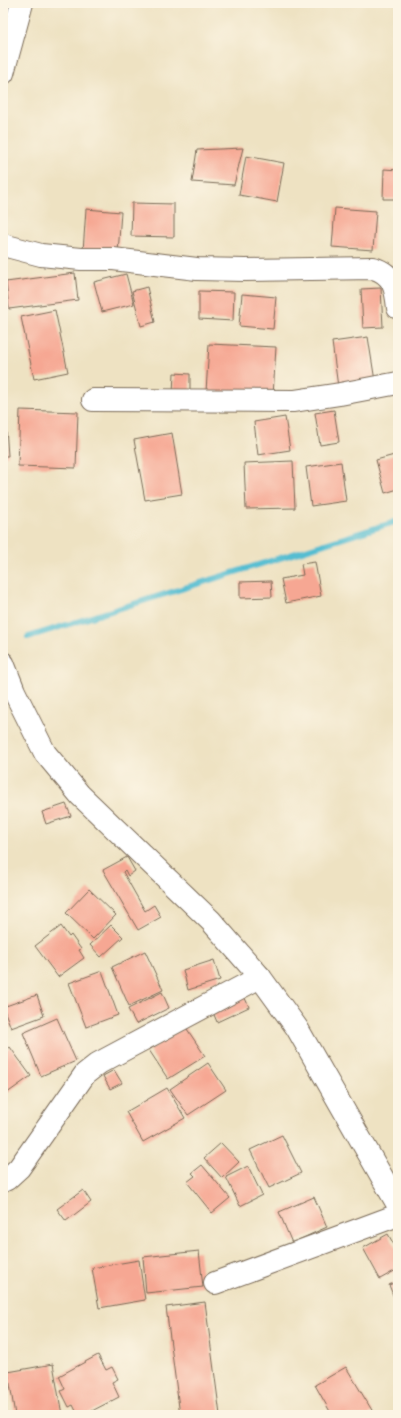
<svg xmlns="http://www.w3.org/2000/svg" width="401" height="1418" viewBox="0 0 401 1418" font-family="'Gentium Book Plus',serif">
<rect width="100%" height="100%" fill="#fcf5e5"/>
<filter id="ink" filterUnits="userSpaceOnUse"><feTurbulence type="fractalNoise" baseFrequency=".025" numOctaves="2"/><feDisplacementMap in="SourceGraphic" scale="8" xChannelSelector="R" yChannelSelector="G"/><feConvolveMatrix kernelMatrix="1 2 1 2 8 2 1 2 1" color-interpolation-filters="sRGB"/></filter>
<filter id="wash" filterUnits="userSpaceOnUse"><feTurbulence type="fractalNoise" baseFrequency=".012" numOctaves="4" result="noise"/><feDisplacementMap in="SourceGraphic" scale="16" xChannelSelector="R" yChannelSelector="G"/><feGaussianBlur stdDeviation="0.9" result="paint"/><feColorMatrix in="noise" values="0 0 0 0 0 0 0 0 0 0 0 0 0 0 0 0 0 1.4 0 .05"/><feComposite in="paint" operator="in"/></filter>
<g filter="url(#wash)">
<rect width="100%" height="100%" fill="#eee2c2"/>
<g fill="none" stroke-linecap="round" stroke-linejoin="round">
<!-- stream -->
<polyline stroke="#54bdd1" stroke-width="6" points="28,637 398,521"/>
</g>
<g id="blocks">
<!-- building -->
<g fill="#f6a793">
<polygon points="243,148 234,185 192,182 197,150"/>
<polygon points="246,156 284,163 277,202 239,195"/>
<polygon points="384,169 398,170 398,199 383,199"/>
<polygon points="132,203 174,204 174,237 131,236"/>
<polygon points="335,208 376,211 373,250 332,247"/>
<polygon points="86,209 121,212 118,253 83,251"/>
<polygon points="75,273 78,300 9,309 6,282"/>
<polygon points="126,274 134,304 102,312 94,282"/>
<polygon points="147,287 155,322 141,326 132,291"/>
<polygon points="381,288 383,327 363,328 361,289"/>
<polygon points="199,291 234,292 233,321 199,319"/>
<polygon points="242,294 276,297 273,329 239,326"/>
<polygon points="55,310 68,372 34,379 21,317"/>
<polygon points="368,337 375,381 338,387 332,342"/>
<polygon points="209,344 276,347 273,396 206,392"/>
<polygon points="174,373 190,374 190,393 173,393"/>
<polygon points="20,410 78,412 76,468 18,466"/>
<polygon points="334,410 339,442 320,445 315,413"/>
<polygon points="3,413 5,413 8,456 3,456"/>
<polygon points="285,417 290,450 258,455 254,422"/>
<polygon points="172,433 182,494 145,500 134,440"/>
<polygon points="398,454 398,489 385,493 376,460"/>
<polygon points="293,461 295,508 246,509 244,463"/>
<polygon points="341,462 346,501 311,506 306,467"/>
<polygon points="315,562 321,596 286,603 281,579 303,575 301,564"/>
<polygon points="271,581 272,597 240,598 240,582"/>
<polygon points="66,804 71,816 46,824 42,812"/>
<polygon points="127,857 135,871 128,876 125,870 123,872 145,911 154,905 161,917 138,930 103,870"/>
<polygon points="89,889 116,915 93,939 66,913"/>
<polygon points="111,925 123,937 101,957 90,945"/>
<polygon points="61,926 69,937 71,935 81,949 79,950 84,958 58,977 35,946"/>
<polygon points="145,951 163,990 129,1006 112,967"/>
<polygon points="214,960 220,980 188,990 183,970"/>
<polygon points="102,971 118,1015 86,1027 69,983"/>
<polygon points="162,992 169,1008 136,1024 128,1009"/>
<polygon points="37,995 44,1016 11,1028 3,1007"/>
<polygon points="244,996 249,1007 217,1022 212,1010"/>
<polygon points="57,1018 76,1061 41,1076 23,1033"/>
<polygon points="185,1026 205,1056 168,1079 149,1050"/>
<polygon points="10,1047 31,1076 3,1096 3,1052"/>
<polygon points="208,1063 226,1090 188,1115 170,1089"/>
<polygon points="114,1070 122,1083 110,1089 103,1076"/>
<polygon points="167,1088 185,1118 143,1142 126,1112"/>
<polygon points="282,1135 301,1173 269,1188 250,1150"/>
<polygon points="221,1143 239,1162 222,1178 204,1158"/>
<polygon points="202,1165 230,1198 212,1213 187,1182 195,1176 192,1173"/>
<polygon points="248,1166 262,1195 240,1206 226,1177"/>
<polygon points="83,1190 91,1202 66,1221 57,1209"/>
<polygon points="314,1197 327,1227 292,1243 279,1212"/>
<polygon points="388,1234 398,1252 398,1269 380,1279 363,1248"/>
<polygon points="199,1251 203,1287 146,1293 143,1257"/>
<polygon points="139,1260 145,1300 99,1308 92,1268"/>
<polygon points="398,1281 398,1299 395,1300 389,1285"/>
<polygon points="205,1302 220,1415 180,1415 166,1307"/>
<polygon points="98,1355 106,1370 112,1367 118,1379 112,1382 119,1397 84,1415 78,1415 73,1405 69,1407 61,1391 65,1389 59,1376"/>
<polygon points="53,1364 62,1415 15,1415 8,1372"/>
<polygon points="346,1367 373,1412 368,1415 332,1415 315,1385"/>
</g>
</g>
</g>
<g filter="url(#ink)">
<use href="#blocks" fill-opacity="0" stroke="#7a6a57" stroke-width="1"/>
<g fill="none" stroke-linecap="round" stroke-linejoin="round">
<defs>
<g id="minor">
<polyline points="3,73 22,3"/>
<path d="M3,245L41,255L81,259H113L197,269L245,270L373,268C394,274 396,289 398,308"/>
<polyline points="93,400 294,401 340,394 398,383"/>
<polyline points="3,663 14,691 45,753 80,795 211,921 260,977 297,1028 398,1205"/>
<polyline points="3,1181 7,1179 19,1168 85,1074 99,1063 260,977"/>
<polyline points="215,1283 398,1215"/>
</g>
</defs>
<!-- minor casing -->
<use href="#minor" stroke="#7a6a57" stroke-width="24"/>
<!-- minor -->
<use href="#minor" stroke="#fff" stroke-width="22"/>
</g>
</g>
<!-- margin -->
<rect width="401" height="1418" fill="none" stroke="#fcf5e5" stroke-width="16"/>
</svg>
